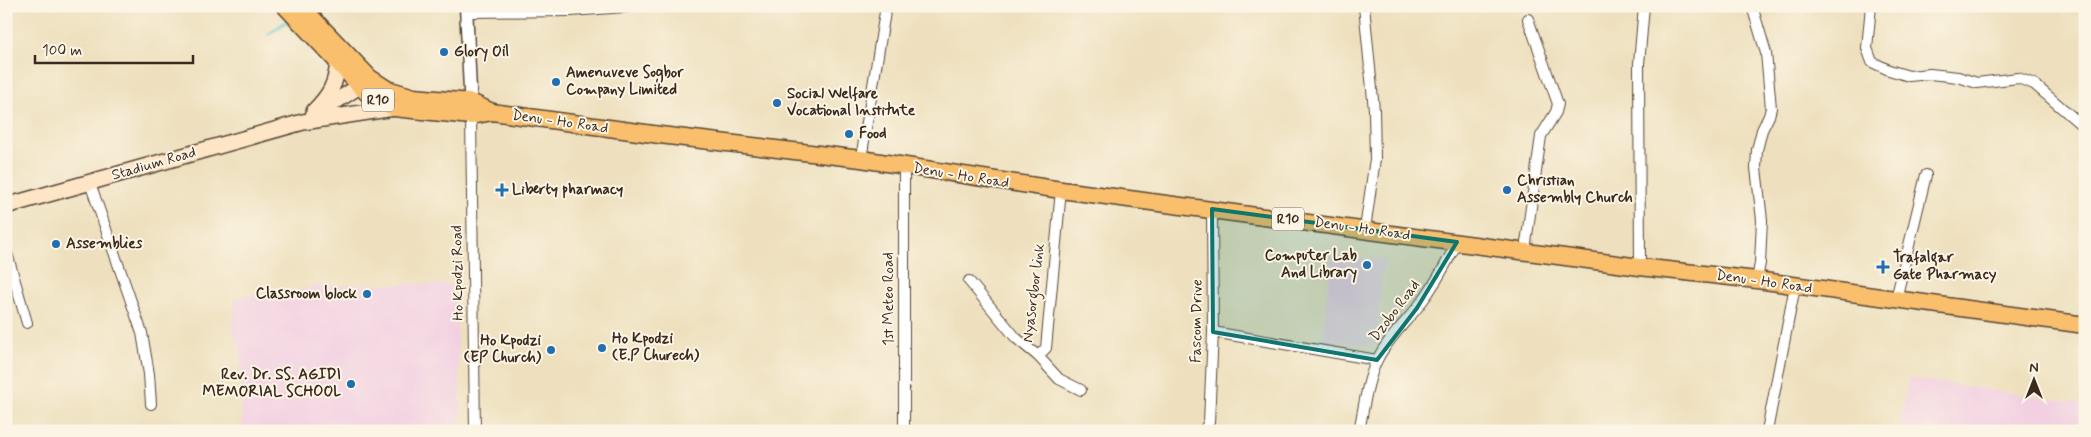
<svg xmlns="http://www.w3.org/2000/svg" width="2091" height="437" viewBox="0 0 2091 437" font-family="Mynerve,sans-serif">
<rect width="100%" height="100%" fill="#fcf5e5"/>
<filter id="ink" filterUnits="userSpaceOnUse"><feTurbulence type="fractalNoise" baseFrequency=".02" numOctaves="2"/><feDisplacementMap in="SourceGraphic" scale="10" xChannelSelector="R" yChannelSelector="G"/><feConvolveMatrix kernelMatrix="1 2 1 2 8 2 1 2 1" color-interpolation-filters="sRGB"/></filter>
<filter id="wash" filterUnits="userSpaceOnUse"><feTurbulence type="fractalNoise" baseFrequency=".0096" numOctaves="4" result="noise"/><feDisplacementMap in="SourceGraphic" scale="20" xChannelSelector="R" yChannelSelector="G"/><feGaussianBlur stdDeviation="1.12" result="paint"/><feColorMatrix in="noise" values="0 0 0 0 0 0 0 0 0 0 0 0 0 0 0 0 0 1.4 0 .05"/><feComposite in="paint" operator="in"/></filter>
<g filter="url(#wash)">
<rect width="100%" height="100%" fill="#eee0be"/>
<!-- built -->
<g fill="#f2cfe2">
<polygon points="1331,256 1384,260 1375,346 1323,341"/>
<polygon points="433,284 455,285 462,431 242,431 241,350 233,332 235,297 305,289 319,285"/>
<polygon points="1908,378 2085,404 2085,431 1900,431"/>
</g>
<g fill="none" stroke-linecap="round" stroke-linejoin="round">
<!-- stream -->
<polyline stroke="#51bdcc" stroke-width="3" points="269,34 291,18"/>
</g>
</g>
<g filter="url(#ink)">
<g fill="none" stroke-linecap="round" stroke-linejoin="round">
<defs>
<g id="minor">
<polyline points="1364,6 1374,110 1375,159 1365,229"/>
<polyline points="1752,6 1766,53 1771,108 1769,116 1762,130 1757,150 1756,168 1762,220 1760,263 1757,280"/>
<polyline points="1871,6 1867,48 1872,62 1889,70 1909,76 1930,74 1958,77 1977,83 2018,78 2034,84 2085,128"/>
<polyline points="467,12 570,11 625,7"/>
<polyline points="471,116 475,431"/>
<polyline points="861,159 886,6"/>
<polyline points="90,183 142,333 149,374 151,404"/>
<polyline points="6,250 27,323"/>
<polyline points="1525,250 1541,136 1556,112 1558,104 1528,19"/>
<polyline points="1640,267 1639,64 1644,6"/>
<polyline points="969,281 1016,338 1038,356 1046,348 1061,190"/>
<polyline points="1896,299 1926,175"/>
<polyline points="1213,332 1377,360"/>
<polyline points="1038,356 1059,379 1081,390"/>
<polyline points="904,431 904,167"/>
<polyline points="1204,431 1209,422 1213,332 1212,209"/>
<path d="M1359,431C1364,407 1367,381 1377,360C1387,340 1403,325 1417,308C1433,288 1446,265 1457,242"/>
<polyline points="1767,431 1795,286"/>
</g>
<polyline id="tertiary" points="466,6 471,111"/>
<g id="secondary">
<path d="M314,111C330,95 336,84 338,62"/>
<polyline points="313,116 369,80"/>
<polyline points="6,206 303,122 394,108"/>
</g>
<g id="primary">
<polyline points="285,6 360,86 369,95 394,108 471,116 492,112 660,135 861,159 1061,190 1640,267 1757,280 2085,325"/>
<polyline points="301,6 370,78 387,89 414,97 471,102 492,112"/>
</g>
</defs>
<!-- minor casing -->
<use href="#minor" stroke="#564536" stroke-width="12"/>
<!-- tertiary casing -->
<use href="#tertiary" stroke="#564536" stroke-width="15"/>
<!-- secondary casing -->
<use href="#secondary" stroke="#564536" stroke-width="18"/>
<!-- primary casing -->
<use href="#primary" stroke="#564536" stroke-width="19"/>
<!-- minor -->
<use href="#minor" stroke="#fff" stroke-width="10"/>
<!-- tertiary -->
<use href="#tertiary" stroke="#fff" stroke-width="12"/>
<!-- secondary -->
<use href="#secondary" stroke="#fde5c5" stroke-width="15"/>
<!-- primary -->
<use href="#primary" stroke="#f9bf6d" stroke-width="16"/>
</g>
</g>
<!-- marked area -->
<path fill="#0f766e" fill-opacity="0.2" stroke="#0f766e" stroke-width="4" stroke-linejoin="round" d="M1212,209L1457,242L1417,308L1377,360L1213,332Z"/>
<!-- markers -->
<g fill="#1f6fb2" stroke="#fcf5e5" stroke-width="2">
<circle cx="444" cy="52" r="5"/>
<circle cx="556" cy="82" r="5"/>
<circle cx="777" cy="103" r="5"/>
<circle cx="849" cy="134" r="5"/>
<path d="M499.5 182.5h5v5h5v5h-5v5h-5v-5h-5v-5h5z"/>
<circle cx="1507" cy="190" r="5"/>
<circle cx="56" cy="244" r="5"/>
<circle cx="1367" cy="265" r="5"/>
<path d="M1880.5 259.5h5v5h5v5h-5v5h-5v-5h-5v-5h5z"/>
<circle cx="367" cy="294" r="5"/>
<circle cx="602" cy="348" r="5"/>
<circle cx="551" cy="350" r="5"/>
<circle cx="351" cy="384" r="5"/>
</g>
<g text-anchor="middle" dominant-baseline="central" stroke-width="4" stroke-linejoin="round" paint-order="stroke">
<!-- shield labels -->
<g fill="#fcf5e5" stroke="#75675a" stroke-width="1">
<rect x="362" y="88.5" width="32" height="23" rx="4"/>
<rect x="1272" y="207.5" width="32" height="23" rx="4"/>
</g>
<g font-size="14" font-weight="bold" fill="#3b2a1e">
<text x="378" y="100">R10</text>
<text x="1288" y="219">R10</text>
</g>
<!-- poi labels -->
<g font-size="15" font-weight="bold" fill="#3b2a1e" stroke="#fcf5e5" text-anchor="start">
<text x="454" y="52">Glory Oil</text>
<text x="566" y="73">Amenuveve Sogbor<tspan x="566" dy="17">Company Limited</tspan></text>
<text x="787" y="94">Social Welfare<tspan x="787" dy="17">Vocational Institute</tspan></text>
<text x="859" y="134">Food</text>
<text x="1517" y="181">Christian<tspan x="1517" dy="17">Assembly Church</tspan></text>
<text x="512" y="190">Liberty pharmacy</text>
<text x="66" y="244">Assemblies</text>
<text x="1357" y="256" text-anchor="end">Computer Lab<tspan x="1357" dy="17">And Library</tspan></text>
<text x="1893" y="258">Trafalgar<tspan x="1893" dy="17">Gate Pharmacy</tspan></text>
<text x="357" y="294" text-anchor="end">Classroom block</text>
<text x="612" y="339">Ho Kpodzi<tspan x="612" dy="17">(E.P Churech)</tspan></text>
<text x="541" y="341" text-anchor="end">Ho Kpodzi<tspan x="541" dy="17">(EP Church)</tspan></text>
<text x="341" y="375" text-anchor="end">Rev. Dr. SS. AGIDI<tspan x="341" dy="17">MEMORIAL SCHOOL</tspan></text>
</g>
<!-- street labels -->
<g font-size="15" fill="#3b2a1e" stroke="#fcf5e5">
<text transform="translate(560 122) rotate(8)">Denu - Ho Road</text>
<text transform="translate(154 164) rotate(-16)">Stadium Road</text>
<text transform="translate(961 176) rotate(9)">Denu - Ho Road</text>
<text transform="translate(1362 229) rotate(8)">Denu - Ho Road</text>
<text transform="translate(458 273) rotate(-91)">Ho Kpodzi Road</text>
<text transform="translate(1764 282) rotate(8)">Denu - Ho Road</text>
<text transform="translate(1034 293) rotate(-83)">Nyasorgbor link</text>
<text transform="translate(889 299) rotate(-90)">1st Meteo Road</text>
<text transform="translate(1395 311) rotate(-53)">Dzobo Road</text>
<text transform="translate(1197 321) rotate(-89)">Fascom Drive</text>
</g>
</g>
<!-- margin -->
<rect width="2091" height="437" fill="none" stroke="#fcf5e5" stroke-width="25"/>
<!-- north arrow -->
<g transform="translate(2034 380)" stroke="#fcf5e5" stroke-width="4" paint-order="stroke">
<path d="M0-4L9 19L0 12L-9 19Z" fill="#3b2a1e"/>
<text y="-8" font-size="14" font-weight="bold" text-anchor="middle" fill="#3b2a1e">N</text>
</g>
<!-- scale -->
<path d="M35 55v8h158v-8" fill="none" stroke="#3b2a1e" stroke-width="2.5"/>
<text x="42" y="55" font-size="15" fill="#3b2a1e" stroke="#fcf5e5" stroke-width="4" paint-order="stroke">100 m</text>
</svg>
